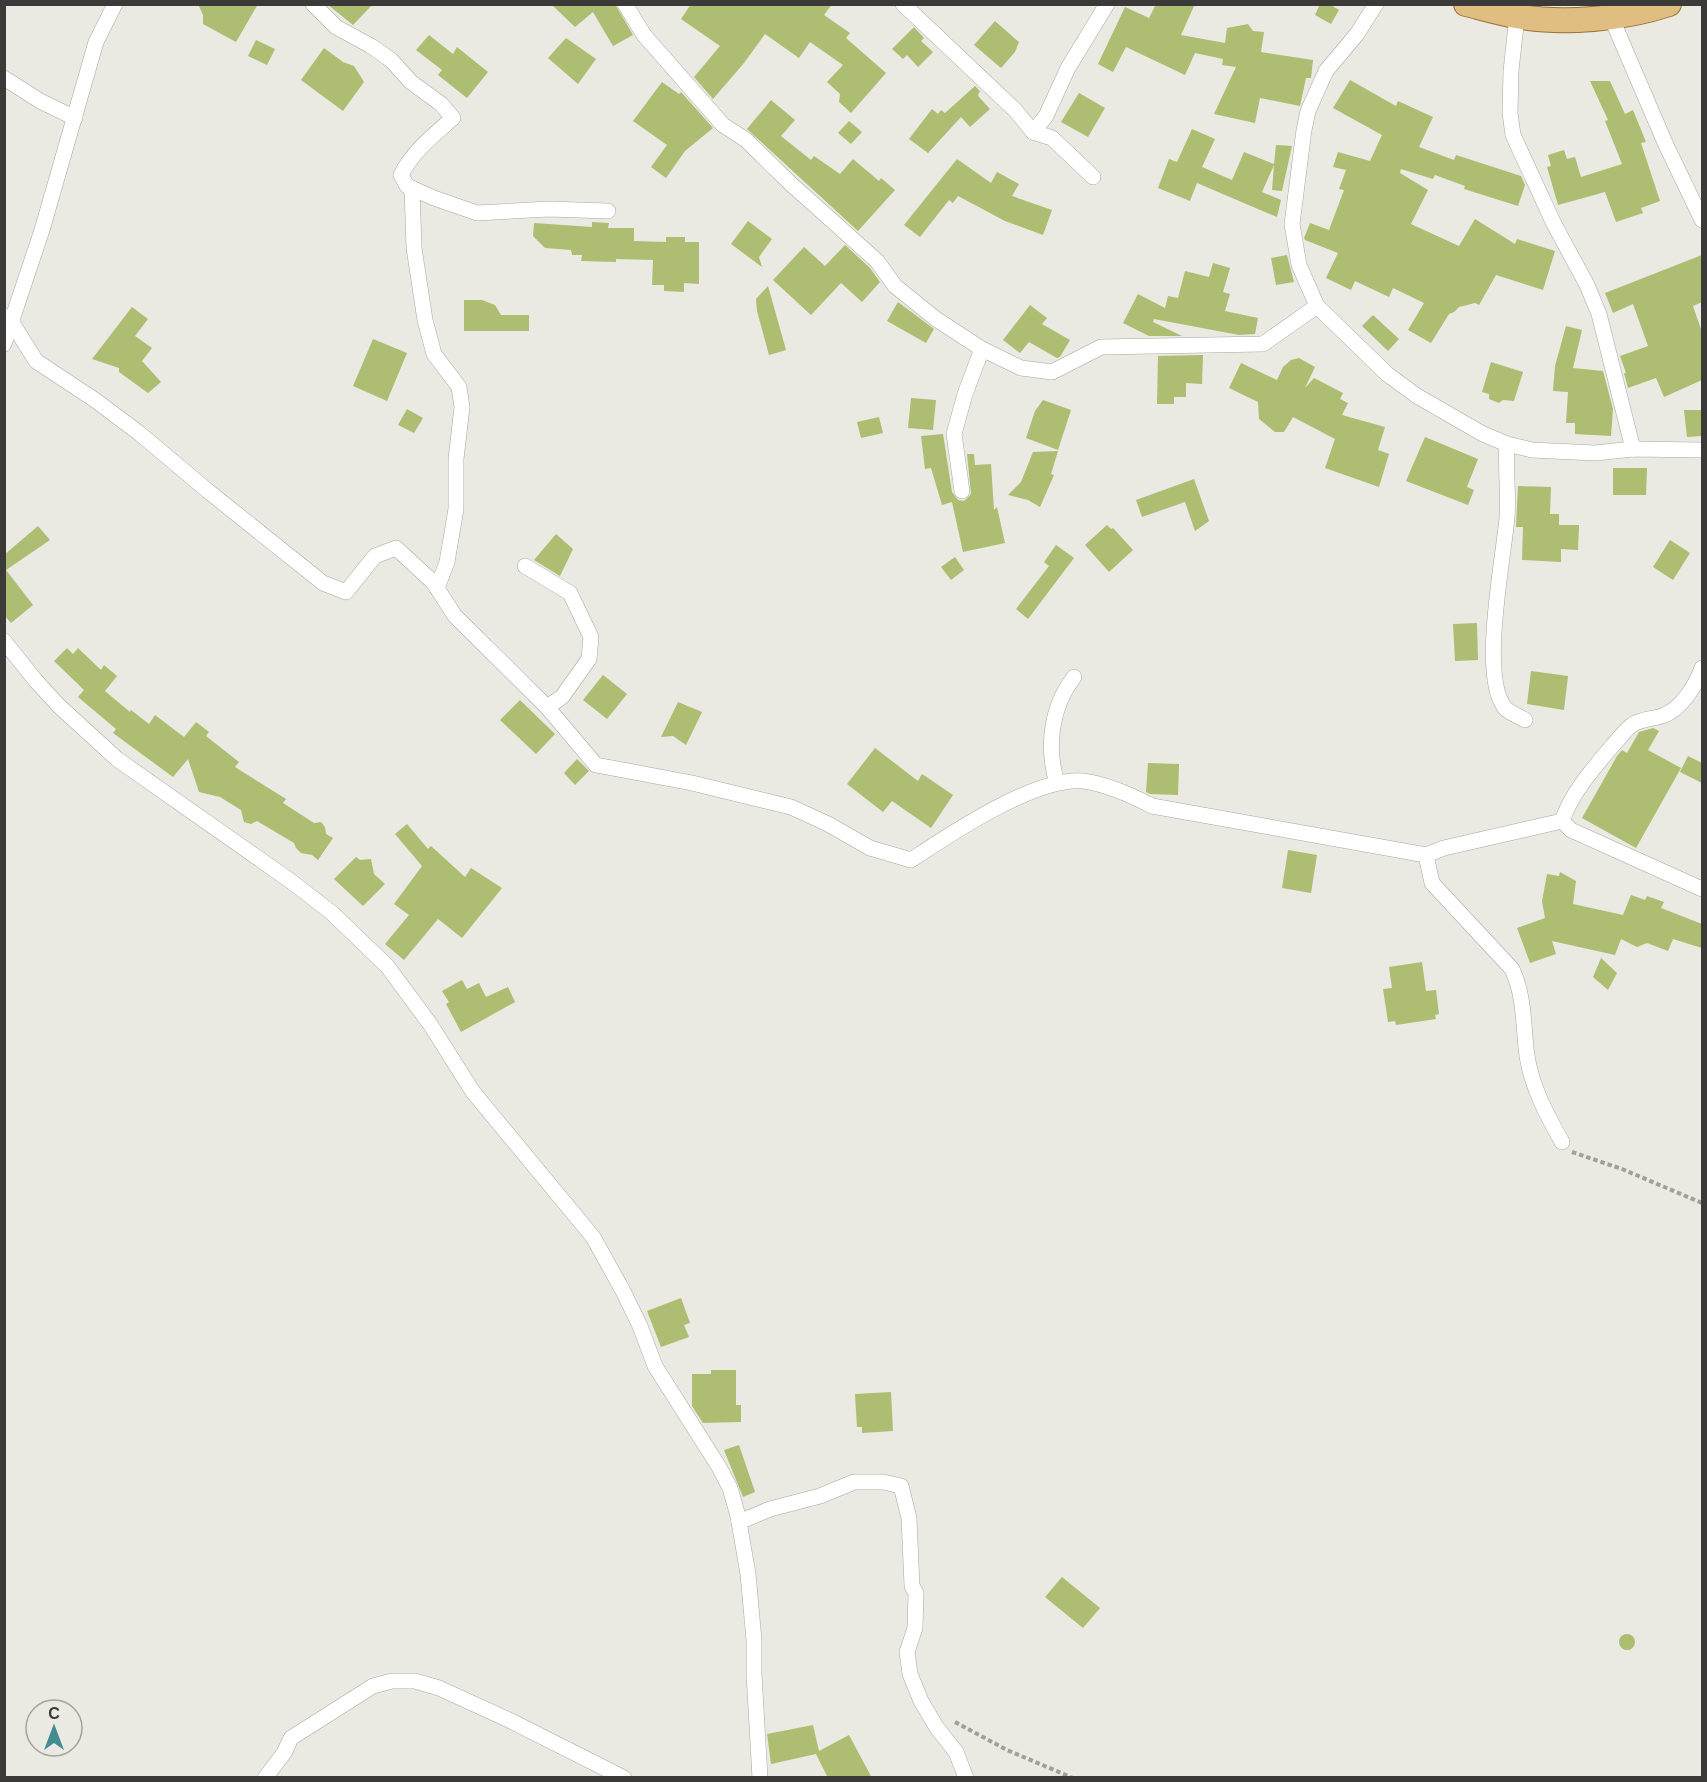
<svg xmlns="http://www.w3.org/2000/svg" width="1707" height="1782" viewBox="0 0 1707 1782" font-family="Barlow,sans-serif">
<rect width="100%" height="100%" fill="#eae9e2"/>
<!-- building -->
<g fill="#adbd71">
<polygon points="198,4 258,4 236,42 203,24 203,15"/>
<polygon points="327,4 373,4 353,25"/>
<polygon points="551,4 615,4 633,35 613,46 593,12 575,27"/>
<polygon points="691,4 832,4 824,15 850,33 846,38 886,73 851,113 839,102 840,94 827,82 843,65 810,42 799,58 765,34 744,63 713,99 694,77 720,46 681,19"/>
<polygon points="1156,4 1195,4 1181,35 1225,43 1227,28 1248,24 1253,31 1264,32 1261,52 1313,60 1311,78 1306,78 1300,106 1260,98 1255,123 1214,114 1236,67 1222,65 1223,59 1195,53 1185,75 1126,47 1113,72 1098,64 1125,7 1149,18"/>
<polygon points="1320,4 1329,4 1339,10 1331,24 1315,15"/>
<polygon points="995,21 1019,42 1015,52 1001,68 974,45"/>
<polygon points="914,27 924,38 921,41 933,52 918,67 907,55 903,59 892,49"/>
<polygon points="429,35 453,54 457,47 488,72 467,98 438,75 442,70 416,50"/>
<polygon points="566,38 596,59 578,84 548,58"/>
<polygon points="256,40 275,49 267,65 248,56"/>
<polygon points="324,48 343,62 354,66 364,82 343,111 301,80"/>
<polygon points="1350,80 1396,106 1398,101 1433,117 1419,147 1454,160 1456,155 1521,176 1525,185 1518,206 1464,189 1465,186 1435,175 1433,179 1401,169 1400,173 1428,190 1411,224 1459,246 1475,219 1515,244 1517,239 1555,251 1543,290 1496,275 1479,305 1475,303 1459,307 1454,312 1449,314 1431,343 1408,330 1424,303 1393,288 1389,297 1355,281 1351,290 1326,278 1338,253 1305,240 1304,238 1310,223 1329,230 1344,190 1339,189 1346,170 1333,167 1338,152 1370,161 1382,135 1333,108"/>
<polygon points="1590,81 1610,81 1625,114 1633,110 1646,142 1641,143 1660,201 1641,208 1643,213 1616,222 1605,192 1558,205 1547,167 1551,166 1548,155 1564,150 1567,159 1575,157 1581,177 1622,164 1605,121 1608,120"/>
<polygon points="662,82 679,94 681,92 713,128 685,151 666,178 651,167 667,145 633,121"/>
<polygon points="975,86 980,91 978,95 979,97 990,109 970,127 961,117 928,153 909,139 932,109 938,114 941,110 945,113"/>
<polygon points="1079,93 1105,108 1088,137 1061,122"/>
<polygon points="771,100 795,120 781,136 811,160 814,156 840,174 853,159 879,181 881,178 895,190 858,231 747,129"/>
<polygon points="849,121 862,132 851,144 838,133"/>
<polygon points="1192,129 1215,139 1202,167 1232,180 1244,152 1274,164 1276,145 1292,146 1282,191 1272,190 1274,165 1262,192 1281,200 1277,217 1197,183 1190,201 1158,188 1169,159 1177,162"/>
<polygon points="957,159 991,183 997,172 1019,184 1012,196 1052,210 1043,235 1005,221 958,196 953,203 949,200 920,237 904,225"/>
<polygon points="748,221 772,239 759,257 762,267 731,244"/>
<polygon points="592,222 609,223 608,228 634,228 634,241 666,242 666,237 685,237 685,242 699,242 699,284 684,283 684,292 664,291 664,285 652,285 653,260 616,259 616,262 581,261 582,255 572,255 571,250 545,248 533,236 534,223 592,227"/>
<polygon points="845,245 870,268 880,282 862,302 841,283 811,315 773,280 804,247 825,266"/>
<polygon points="1287,255 1294,282 1276,285 1271,258"/>
<polygon points="1702,255 1702,302 1693,306 1702,332 1702,380 1664,397 1656,378 1628,388 1624,373 1626,373 1620,356 1648,346 1633,304 1613,313 1605,293"/>
<polygon points="1213,263 1230,268 1223,292 1230,294 1225,311 1258,318 1255,334 1239,335 1154,319 1153,322 1182,336 1149,336 1123,323 1138,294 1165,308 1168,296 1178,298 1185,271 1209,277"/>
<polygon points="768,286 786,350 769,355 757,311 756,299"/>
<polygon points="464,300 482,300 495,305 501,315 529,315 529,331 464,331"/>
<polygon points="898,302 934,329 926,343 887,321"/>
<polygon points="1030,305 1047,318 1042,324 1070,340 1060,357 1057,358 1029,342 1020,353 1003,340"/>
<polygon points="132,307 148,319 135,336 152,348 142,361 161,382 148,393 119,372 119,368 92,359"/>
<polygon points="1373,315 1399,339 1388,351 1362,326"/>
<polygon points="1566,326 1582,330 1573,368 1603,371 1613,409 1611,436 1575,434 1575,423 1566,423 1568,392 1553,391 1555,366"/>
<polygon points="373,339 407,353 387,401 353,386"/>
<polygon points="1203,355 1202,384 1186,383 1186,397 1174,397 1174,404 1157,404 1158,356"/>
<polygon points="1299,358 1315,367 1305,388 1314,378 1343,393 1340,399 1348,403 1342,415 1385,427 1378,450 1389,454 1379,487 1325,468 1335,439 1293,417 1284,432 1275,432 1259,419 1258,402 1229,388 1241,363 1277,380 1283,367 1291,360"/>
<polygon points="1491,362 1523,372 1514,401 1503,400 1499,403 1489,399 1489,394 1482,392"/>
<polygon points="911,398 936,400 933,430 908,428"/>
<polygon points="1043,400 1071,410 1058,450 1026,438 1035,411"/>
<polygon points="407,409 423,418 414,433 398,425"/>
<polygon points="1684,410 1702,410 1702,436 1687,437"/>
<polygon points="879,417 883,433 861,438 857,422"/>
<polygon points="943,434 952,492 958,500 964,501 971,494 967,454 974,454 975,465 991,464 994,510 997,507 1005,543 963,552 952,502 942,505 931,468 925,469 921,436"/>
<polygon points="1425,437 1478,459 1467,487 1474,490 1468,505 1406,481"/>
<polygon points="1058,451 1051,474 1054,475 1040,507 1028,500 1008,495 1021,482 1033,452"/>
<polygon points="1613,468 1647,468 1646,495 1613,495"/>
<polygon points="1194,479 1209,521 1195,531 1185,502 1142,517 1136,500"/>
<polygon points="1518,486 1551,487 1550,514 1559,514 1559,525 1579,525 1578,550 1561,549 1561,562 1522,560 1523,527 1516,527"/>
<polygon points="1107,525 1111,529 1113,528 1133,550 1109,572 1085,545"/>
<polygon points="38,526 50,540 6,570 33,605 11,623 4,615 4,555"/>
<polygon points="556,534 573,549 560,576 534,560"/>
<polygon points="1670,540 1690,553 1673,580 1653,567"/>
<polygon points="1056,545 1074,558 1028,619 1016,609 1049,566 1044,562"/>
<polygon points="955,557 964,570 951,580 941,567"/>
<polygon points="1477,623 1478,660 1455,661 1453,624"/>
<polygon points="67,648 73,654 78,648 101,670 104,665 117,676 105,691 130,712 131,710 149,724 155,715 184,737 196,722 209,732 206,736 239,762 235,767 286,799 283,803 314,823 321,822 325,827 326,834 333,838 318,860 312,855 301,853 296,848 294,843 257,821 251,824 244,822 241,810 220,797 199,792 188,759 173,777 113,733 116,729 78,697 84,690 54,661"/>
<polygon points="1531,671 1568,676 1564,710 1527,704"/>
<polygon points="603,675 627,694 607,719 583,700"/>
<polygon points="520,700 555,734 536,754 500,720"/>
<polygon points="678,702 702,712 686,745 673,736 661,737"/>
<polygon points="1653,728 1659,731 1648,750 1681,768 1636,848 1582,818 1617,756 1622,750 1627,753 1639,732"/>
<polygon points="875,748 918,781 922,774 953,795 931,828 892,801 883,812 847,784"/>
<polygon points="1688,756 1702,763 1702,783 1680,772"/>
<polygon points="577,759 589,771 575,785 564,773"/>
<polygon points="1148,763 1179,764 1178,795 1150,794 1146,792"/>
<polygon points="407,824 428,849 431,846 465,877 471,868 502,888 462,938 438,919 404,960 385,944 409,915 394,904 422,866 395,834"/>
<polygon points="1288,850 1317,855 1311,893 1282,888"/>
<polygon points="356,857 360,860 371,859 374,874 385,884 363,906 334,879"/>
<polygon points="1560,872 1576,881 1573,904 1623,915 1631,895 1645,900 1647,896 1664,902 1661,908 1702,924 1702,948 1673,939 1668,951 1647,943 1637,947 1621,939 1615,955 1552,941 1556,954 1530,963 1517,928 1545,918 1542,901 1547,874 1559,876"/>
<polygon points="1601,958 1617,973 1608,990 1593,977"/>
<polygon points="1422,962 1426,991 1436,990 1439,1014 1435,1015 1436,1019 1396,1025 1395,1021 1388,1022 1383,989 1392,988 1389,967"/>
<polygon points="462,980 467,989 479,983 486,997 508,987 515,1002 461,1032 446,1004 449,1002 442,991"/>
<polygon points="681,1298 690,1323 684,1325 689,1337 661,1347 647,1311"/>
<polygon points="711,1370 736,1370 736,1405 741,1405 741,1422 703,1423 692,1406 692,1374 711,1374"/>
<polygon points="891,1392 893,1431 862,1433 862,1427 857,1427 855,1394"/>
<polygon points="739,1445 755,1492 743,1497 724,1450"/>
<polygon points="1062,1577 1100,1608 1083,1628 1045,1597"/>
<circle cx="1627" cy="1642" r="8"/>
<polygon points="813,1725 819,1751 849,1735 872,1778 828,1778 816,1754 771,1764 767,1734"/>
</g>
<g fill="none" stroke-linecap="round" stroke-linejoin="round">
<defs>
<g id="minor">
<path d="M313,4L336,27L371,46L391,60L411,82L441,104L453,118C434,135 412,152 401,175L407,186L434,198L477,213L549,209L608,211"/>
<polyline points="625,4 644,35 723,125 746,140 791,184 877,261 895,286 936,319 982,349 1021,368 1052,372 1101,347 1263,344 1317,306"/>
<polyline points="903,4 1015,110 1033,132 1046,116 1068,68 1107,4"/>
<polyline points="1376,4 1357,34 1326,71 1308,111 1304,130 1292,224 1299,265 1317,306 1387,374 1417,396 1483,434 1507,444 1532,450 1595,453 1633,449 1702,450"/>
<polyline points="1517,16 1511,71 1510,113 1513,135 1554,224 1587,285 1599,314 1633,449"/>
<polyline points="1611,17 1666,145 1702,220"/>
<polyline points="4,78 40,101 75,118"/>
<polyline points="1033,132 1052,138 1093,177"/>
<polyline points="412,188 414,248 425,320 434,354 459,387 462,407 456,459 456,509 447,562 437,588"/>
<path d="M4,316L11,321L36,361L95,400L139,433L208,491L323,583L346,592L375,556L396,548L433,582L455,616L547,707L596,765L692,783L791,807L828,824L870,848L911,860C950,834 1035,777 1083,781C1107,784 1131,795 1152,806L1426,855L1444,848L1562,821"/>
<polyline points="4,344 42,230 96,42 115,4"/>
<path d="M1507,444C1505,469 1509,493 1507,518C1503,561 1481,671 1503,705C1506,712 1519,716 1525,720"/>
<polyline points="962,491 954,434 965,394 982,349"/>
<polyline points="525,566 570,593 591,637 589,659 562,697 547,707"/>
<polyline points="4,641 36,681 59,706 117,759 292,882 332,913 387,966 430,1024 473,1092 593,1237 623,1291 640,1326 655,1366 719,1467 730,1488 738,1516 748,1574 754,1640 754,1674 760,1778"/>
<path d="M1057,783C1046,747 1051,707 1074,677"/>
<path d="M1562,821C1572,792 1593,769 1613,745C1619,739 1625,730 1632,725C1640,719 1653,719 1662,716C1681,710 1696,685 1702,668"/>
<polyline points="1562,821 1571,830 1702,889"/>
<path d="M1426,855L1432,883L1512,969C1525,996 1523,1027 1527,1056C1532,1088 1547,1115 1562,1142"/>
<polyline points="739,1522 770,1509 820,1496 854,1482 883,1482 901,1486 909,1518 912,1586 916,1593 915,1628 907,1652 910,1674 921,1701 937,1728 956,1752 966,1778"/>
<polyline points="265,1778 284,1753 291,1738 373,1686 392,1681 415,1681 439,1688 511,1721 624,1778"/>
</g>
<path id="primary" d="M1466,4C1482,8 1499,13 1516,16C1562,25 1624,19 1669,4"/>
</defs>
<!-- minor casing -->
<use href="#minor" stroke="#a8a7a1" stroke-width="16"/>
<!-- primary casing -->
<use href="#primary" stroke="#997331" stroke-width="26"/>
<!-- path -->
<g stroke="#a09f9a" stroke-width="4" stroke-dasharray="4.5 3" stroke-linecap="butt">
<polyline points="1572,1152 1622,1169 1702,1203"/>
<polyline points="955,1722 1007,1750 1073,1778"/>
</g>
<!-- minor -->
<use href="#minor" stroke="#fff" stroke-width="15"/>
<!-- primary -->
<use href="#primary" stroke="#e0bd81" stroke-width="24"/>
</g>
<!-- border -->
<rect width="1707" height="1782" fill="none" stroke="#3b3a38" stroke-width="12"/>
<!-- north arrow -->
<g transform="translate(54 1728)"><circle r="28" fill="#eae9e2" stroke="#a4a39e" stroke-width="1.5"/>
<path d="M0-4.5L10 22L0 15L-10 22Z" fill="#448c91"/>
<text y="-9" font-size="16" font-weight="bold" text-anchor="middle" fill="#3b3a38">С</text>
</g>
</svg>
